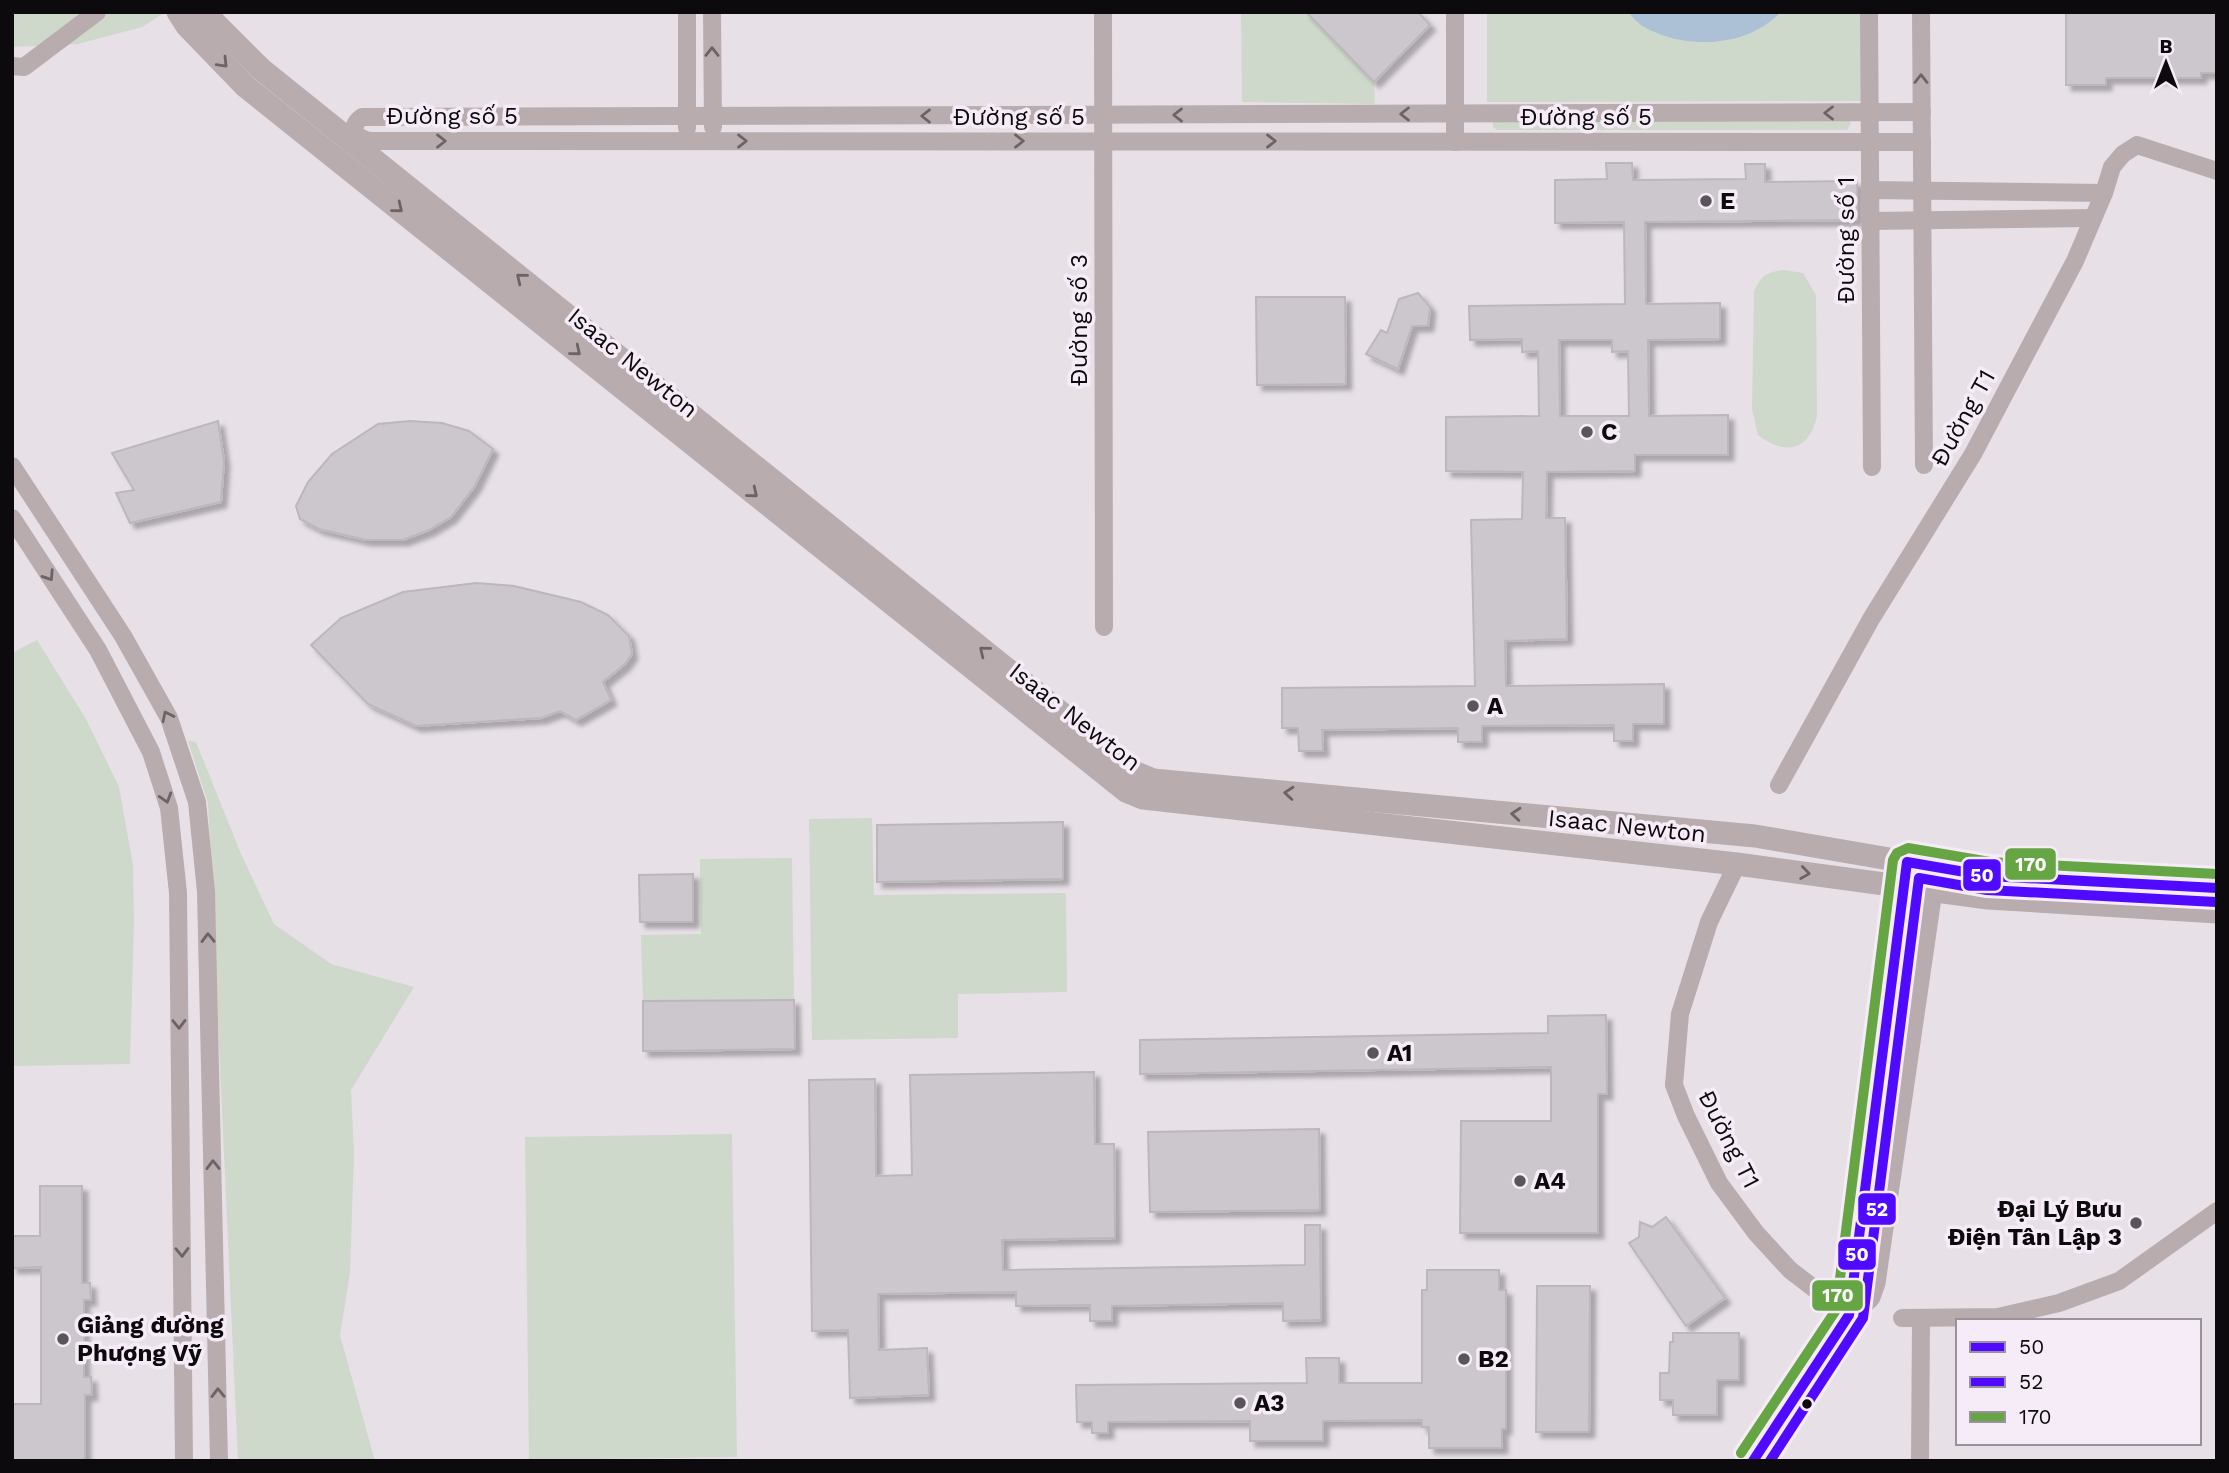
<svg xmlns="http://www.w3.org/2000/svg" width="2229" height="1473" viewBox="0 0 2229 1473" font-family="'Work Sans',sans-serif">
<defs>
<filter id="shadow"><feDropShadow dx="5.5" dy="5.5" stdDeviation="2" flood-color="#0004"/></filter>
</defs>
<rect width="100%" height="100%" fill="#e7e1e7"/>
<!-- green -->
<g fill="#ced8cb">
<polygon points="12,12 166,12 142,27 78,44 12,47"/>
<polygon points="1241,12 1306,12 1374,82 1375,104 1242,102"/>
<polygon points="1487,12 1873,12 1867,101 1487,102"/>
<polygon points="1497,120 1849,120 1851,123 1847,130 1497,130 1493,127 1493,122"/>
<path d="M1783,270L1803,273L1816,295L1817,416C1809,451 1785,456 1758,435L1752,409L1754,291C1761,276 1766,272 1783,270Z"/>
<polygon points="37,640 86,719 119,787 133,865 134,921 130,1064 12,1066 12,653"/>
<polygon points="188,741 196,742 241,854 274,924 331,964 414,987 351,1090 354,1154 350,1273 340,1335 375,1461 238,1461 208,803"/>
<polygon points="872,818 874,895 1066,893 1067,992 958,994 958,1038 812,1040 809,819"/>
<polygon points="792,858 794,1000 643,1001 641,935 701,934 700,859"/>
<polygon points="732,1134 737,1457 529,1460 525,1137"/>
</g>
<!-- water -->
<path fill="#acc0d6" d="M1629,12H1781C1750,44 1700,49 1659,34C1647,29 1636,24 1629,12Z"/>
<!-- building -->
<g fill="#ccc7cc" stroke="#bbb7bc" stroke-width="2" fill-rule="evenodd" filter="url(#shadow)">
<polygon points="1306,12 1418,12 1430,25 1374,82"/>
<polygon points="2066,12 2217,12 2217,73 2201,73 2201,78 2106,78 2106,85 2066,85"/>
<path d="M1606,163H1632L1633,180L1746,179L1745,164H1765V182L1857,181V220L1645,222L1646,304L1720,303V339L1648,340L1649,416L1728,415V455H1635V471L1547,472L1546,518H1565L1567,639L1505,641L1506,686L1664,684V724H1633V741H1614V725L1482,726V742H1458V728L1322,730L1323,751H1299L1298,728H1282V688L1475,686L1471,520L1522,519L1523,472L1446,471V417L1539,416L1538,351L1522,352V339L1470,340L1469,306L1625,304L1624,222L1555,223V180L1607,179ZM1559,340H1612V352L1628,351L1629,416H1560Z"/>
<polygon points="1418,293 1430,307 1428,326 1412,326 1398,369 1366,354 1381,330 1387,333 1399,299"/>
<polygon points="1256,297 1345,297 1346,384 1257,385"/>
<polygon points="218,421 224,461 221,502 130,523 116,493 134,490 112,453"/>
<polygon points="410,421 442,423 469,431 493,449 475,486 451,517 429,530 403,540 366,540 319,529 300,519 296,506 308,482 332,454 378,424"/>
<polygon points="476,583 514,586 581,602 608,615 629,636 632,654 625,664 603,682 611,700 576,720 560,711 541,718 416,726 368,704 311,645 341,618 403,592"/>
<polygon points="1063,822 1063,879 877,882 877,825"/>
<polygon points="693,874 693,922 640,922 639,875"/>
<polygon points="794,1000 795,1049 643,1051 643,1001"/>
<polygon points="1606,1015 1607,1094 1598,1094 1598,1233 1460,1233 1461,1121 1551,1121 1551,1067 1140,1074 1140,1040 1548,1033 1548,1016"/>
<polygon points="1094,1072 1095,1144 1114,1144 1115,1238 1002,1240 1003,1270 1305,1265 1305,1225 1320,1225 1321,1320 1283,1321 1283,1303 1112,1306 1112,1321 1090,1321 1090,1305 1016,1306 1016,1292 878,1294 879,1350 927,1348 929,1395 850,1398 848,1330 812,1331 809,1080 875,1079 876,1176 912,1175 910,1075"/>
<polygon points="1319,1129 1320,1210 1150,1212 1148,1132"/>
<polygon points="40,1186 82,1186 82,1283 90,1283 91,1300 84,1300 84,1377 91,1377 92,1395 85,1395 85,1461 12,1461 12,1404 41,1404 41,1267 12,1268 12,1236 40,1236"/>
<polygon points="1666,1217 1725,1298 1686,1326 1629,1243 1639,1237 1640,1222 1652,1227"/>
<polygon points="1427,1270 1499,1270 1499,1290 1506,1290 1506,1429 1502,1429 1502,1448 1429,1448 1429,1427 1422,1427 1422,1420 1323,1421 1323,1441 1250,1441 1250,1421 1108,1422 1108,1433 1092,1433 1092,1422 1077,1422 1076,1385 1307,1383 1306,1358 1339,1358 1339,1383 1422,1383 1422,1290 1427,1290"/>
<polygon points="1537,1286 1590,1286 1589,1432 1536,1432"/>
<polygon points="1673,1333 1739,1333 1739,1380 1717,1380 1717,1415 1673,1415 1673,1400 1660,1400 1660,1373 1669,1373 1670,1342 1673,1342"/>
</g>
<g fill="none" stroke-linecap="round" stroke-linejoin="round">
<!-- minor -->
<g stroke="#b9acae" stroke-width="18">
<polyline points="687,12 687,128"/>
<polyline points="712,12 713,127"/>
<polyline points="1103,12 1104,627"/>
<polyline points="1455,12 1455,142"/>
<polyline points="1869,12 1872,467"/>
<polyline points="1921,12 1924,465"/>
<polyline points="12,66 24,67 97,12"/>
<path d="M1922,112L362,117C346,129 358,140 373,141L1922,142"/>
<polyline points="1870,190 2104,193"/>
<polyline points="1871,221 2093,218"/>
<polyline points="12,466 123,636 169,718 197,802 206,892 219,1461"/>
<polyline points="12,518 98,650 151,752 169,808 178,893 184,1461"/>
<polyline points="1779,785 1871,619 1973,454 2075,261 2104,193 2112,167 2123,154 2137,145 2217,171"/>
<polyline points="1737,864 1709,922 1680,1014 1674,1085 1686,1116 1719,1183 1756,1233 1790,1270 1849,1315"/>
<polyline points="1902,1318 1998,1317 2059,1303 2119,1281 2217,1211"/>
<polyline points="1920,1461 1921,1320"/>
</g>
<!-- tertiary -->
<g stroke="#b9acae" stroke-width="23">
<polyline points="178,12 187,26 245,86 1126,791 1143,798 1737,864 1988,898 2217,912"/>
<polyline points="204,12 261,69 1136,773 1153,780 1755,836 1988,876 2217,888"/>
<polyline points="1849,1315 1906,872"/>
<polyline points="1753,1461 1849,1315 1869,1297 1874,1283 1933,877"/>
</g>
<defs>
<polyline id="bus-1" points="1753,1461 1849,1315 1907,862 1988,876 2217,888"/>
<polyline id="bus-2" points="1770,1461 1863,1318 1919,878 1987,890 2216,902"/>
<polyline id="bus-3" points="1741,1453 1836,1310 1893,860 1897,853 1908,848 1990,862 2217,874"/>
</defs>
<!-- bus-1 casing -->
<use href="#bus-1" stroke="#f6ecf7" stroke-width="16"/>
<!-- bus-2 casing -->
<use href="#bus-2" stroke="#f6ecf7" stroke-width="16"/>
<!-- bus-3 casing -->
<use href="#bus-3" stroke="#f6ecf7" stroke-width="16"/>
<!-- bus-1 -->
<use href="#bus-1" stroke="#4f0aff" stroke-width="10"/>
<!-- bus-2 -->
<use href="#bus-2" stroke="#4f0aff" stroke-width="10"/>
<!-- bus-3 -->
<use href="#bus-3" stroke="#66a544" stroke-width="10"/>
</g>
<!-- one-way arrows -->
<defs><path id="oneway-chevron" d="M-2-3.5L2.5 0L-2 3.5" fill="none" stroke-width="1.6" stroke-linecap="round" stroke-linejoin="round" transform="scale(1.75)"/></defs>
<g stroke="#6c6366">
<use href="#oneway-chevron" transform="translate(712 52) rotate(-90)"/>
<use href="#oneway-chevron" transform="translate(223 63) rotate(46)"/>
<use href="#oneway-chevron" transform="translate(1921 79) rotate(-90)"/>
<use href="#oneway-chevron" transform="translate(1829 113) rotate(180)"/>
<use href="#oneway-chevron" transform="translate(1405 114) rotate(180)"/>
<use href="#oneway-chevron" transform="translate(1178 115) rotate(180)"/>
<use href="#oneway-chevron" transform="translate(926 116) rotate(180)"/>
<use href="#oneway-chevron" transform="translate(441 141)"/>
<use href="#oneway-chevron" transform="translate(742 141)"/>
<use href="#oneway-chevron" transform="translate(1019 141)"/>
<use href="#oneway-chevron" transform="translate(1271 141)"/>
<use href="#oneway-chevron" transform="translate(398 208) rotate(39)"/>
<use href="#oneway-chevron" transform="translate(521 278) rotate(-141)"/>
<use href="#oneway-chevron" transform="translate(576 351) rotate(39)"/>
<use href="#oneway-chevron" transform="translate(753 493) rotate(39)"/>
<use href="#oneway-chevron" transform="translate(49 576) rotate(57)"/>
<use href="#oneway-chevron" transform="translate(984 651) rotate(-141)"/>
<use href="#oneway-chevron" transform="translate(167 716) rotate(-116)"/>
<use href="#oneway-chevron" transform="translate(1289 793) rotate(-175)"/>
<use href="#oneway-chevron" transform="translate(166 798) rotate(73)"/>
<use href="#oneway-chevron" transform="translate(1516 814) rotate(-175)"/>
<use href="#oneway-chevron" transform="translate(1805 873) rotate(8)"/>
<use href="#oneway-chevron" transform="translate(208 938) rotate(-91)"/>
<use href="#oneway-chevron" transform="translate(179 1024) rotate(89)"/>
<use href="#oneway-chevron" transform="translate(213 1165) rotate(-91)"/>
<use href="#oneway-chevron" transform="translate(182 1252) rotate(89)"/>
<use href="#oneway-chevron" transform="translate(218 1393) rotate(-91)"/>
</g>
<!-- markers -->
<g fill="#59555a" stroke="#f6ecf7" stroke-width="2.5">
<circle cx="1706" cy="201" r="7"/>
<circle cx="1587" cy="432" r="7"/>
<circle cx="1473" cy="706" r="7"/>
<circle cx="1373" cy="1053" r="7"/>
<circle cx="1520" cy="1181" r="7"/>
<circle cx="2136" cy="1223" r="7"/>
<circle cx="63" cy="1339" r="7"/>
<circle cx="1464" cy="1359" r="7"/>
<circle cx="1240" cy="1403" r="7"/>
</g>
<circle fill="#0d0a0e" stroke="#f6ecf7" stroke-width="2.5" cx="1807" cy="1404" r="6"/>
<g text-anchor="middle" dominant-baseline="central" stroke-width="7" stroke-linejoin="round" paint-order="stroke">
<!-- street labels -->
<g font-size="24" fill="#0d0a0e" stroke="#f6ecf7">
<text x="452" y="116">Đường số 5</text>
<text x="1019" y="117">Đường số 5</text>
<text x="1586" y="117">Đường số 5</text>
<text transform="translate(1846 240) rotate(-90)">Đường số 1</text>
<text transform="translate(1079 320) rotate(-90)">Đường số 3</text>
<text transform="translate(633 363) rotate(39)">Isaac Newton</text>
<text transform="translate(1963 418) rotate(-61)">Đường T1</text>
<text transform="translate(1075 717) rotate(38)">Isaac Newton</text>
<text transform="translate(1627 826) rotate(6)">Isaac Newton</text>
<text transform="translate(1729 1139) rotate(63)">Đường T1</text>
</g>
<!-- poi labels -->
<g font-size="24" font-weight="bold" fill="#0d0a0e" stroke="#f6ecf7" text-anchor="start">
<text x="1720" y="201">E</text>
<text x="1601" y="432">C</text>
<text x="1487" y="706">A</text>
<text x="1387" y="1053">A1</text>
<text x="1534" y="1181">A4</text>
<text x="2122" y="1209" text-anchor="end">Đại Lý Bưu<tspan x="2122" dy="28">Điện Tân Lập 3</tspan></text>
<text x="77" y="1325">Giảng đường<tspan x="77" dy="28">Phượng Vỹ</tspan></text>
<text x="1478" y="1359">B2</text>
<text x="1254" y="1403">A3</text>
</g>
</g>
<g stroke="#f6ecf7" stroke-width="2.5">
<rect x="2004" y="847" width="53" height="34" rx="7" fill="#66a544"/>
<rect x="1962" y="858" width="40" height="34" rx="7" fill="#4f0aff"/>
<rect x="1857" y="1192" width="40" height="34" rx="7" fill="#4f0aff"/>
<rect x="1837" y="1238" width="40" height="33" rx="7" fill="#4f0aff"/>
<rect x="1811" y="1279" width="53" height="33" rx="7" fill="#66a544"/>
</g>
<g font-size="19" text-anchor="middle" font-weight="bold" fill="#fff">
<text x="2031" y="871">170</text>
<text x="1982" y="882">50</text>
<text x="1877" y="1216">52</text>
<text x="1857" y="1261">50</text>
<text x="1838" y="1302">170</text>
</g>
<!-- border -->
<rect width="2229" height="1473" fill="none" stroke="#0d0a0e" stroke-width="28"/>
<!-- legend -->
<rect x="1956" y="1319" width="245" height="126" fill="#f6ecf7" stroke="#99929a" stroke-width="2"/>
<rect x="1970" y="1342" width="35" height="10" fill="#4f0aff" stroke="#99929a" stroke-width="2"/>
<text x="2019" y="1354" font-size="21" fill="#0d0a0e">50</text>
<rect x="1970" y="1377" width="35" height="10" fill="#4f0aff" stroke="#99929a" stroke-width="2"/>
<text x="2019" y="1389" font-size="21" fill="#0d0a0e">52</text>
<rect x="1970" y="1412" width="35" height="10" fill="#66a544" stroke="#99929a" stroke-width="2"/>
<text x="2019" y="1424" font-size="21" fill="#0d0a0e">170</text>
<!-- north arrow -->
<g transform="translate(2166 63)" stroke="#f6ecf7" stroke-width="5" paint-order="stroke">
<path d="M0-5L12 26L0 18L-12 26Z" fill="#0d0a0e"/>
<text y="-10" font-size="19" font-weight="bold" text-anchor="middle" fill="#0d0a0e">B</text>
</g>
</svg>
